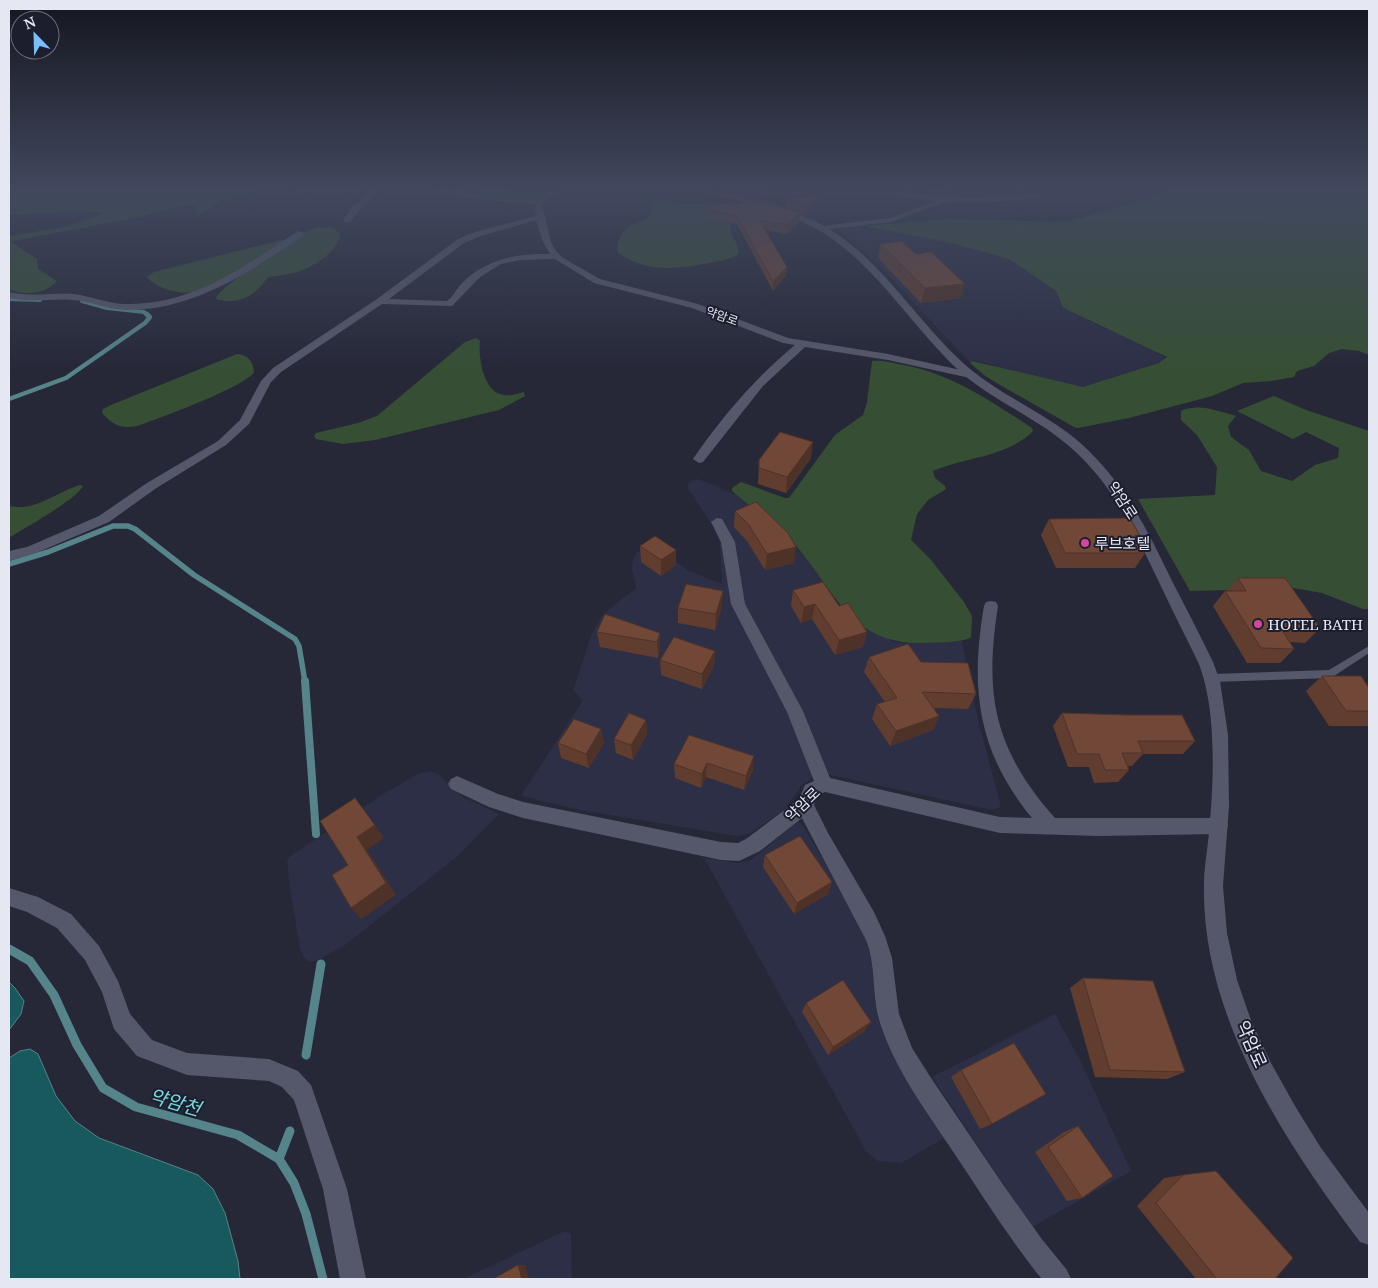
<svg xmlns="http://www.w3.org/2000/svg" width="1378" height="1288" viewBox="0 0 1378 1288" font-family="'Noto Serif','Noto Sans KR',serif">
<rect width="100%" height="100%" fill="#262838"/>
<!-- built -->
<g fill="#2c2f45">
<polygon points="289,191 362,191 351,200"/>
<polygon points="852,227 894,232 956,244 1009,259 1056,291 1060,296 1062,304 1091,322 1151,348 1167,359 1121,377 1083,387 1042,379 977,361 972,361 970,363 874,260 837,229"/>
<polygon points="697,479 709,483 736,495 779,528 805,557 842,608 894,642 911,643 962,641 978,720 1001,807 992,810 831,775 813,777 802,785 784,810 751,833 737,836 580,810 521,796 583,700 573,691 592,633 604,613 636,588 632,568 633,560 637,552 645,549 670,557 689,571 722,584 720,542 716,531 687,487 690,481"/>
<polygon points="430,771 439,775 463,797 499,814 459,855 345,945 318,960 310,962 304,958 300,949 290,889 287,861 289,857 388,791 418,774"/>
<polygon points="797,822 802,824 846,898 868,941 873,964 876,1010 882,1031 896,1061 944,1138 901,1163 878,1161 866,1151 704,858 737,863 751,860"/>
<polygon points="1055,1014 1080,1060 1131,1171 1032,1227 932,1077"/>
<polygon points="565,1231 571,1234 572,1279 463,1279"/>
</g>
<!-- green -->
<g fill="#364f34">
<path d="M9,191H253L220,201L196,217L195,206L185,205L140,217L12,241L11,242L37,259L38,269L57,281C44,295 26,296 9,289V236L65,227L101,215L102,212L34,213L9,215Z"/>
<path d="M478,191H551C530,206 500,199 478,191Z"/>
<polygon points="1176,191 1369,191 1369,355 1359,351 1342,349 1329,353 1314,366 1297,371 1294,377 1271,381 1243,383 1212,396 1129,418 1078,428 1074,427 1000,385 984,375 970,363 972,361 1083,387 1159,363 1167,357 1068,310 1063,307 1056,291 1009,259 956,244 864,226 946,219 1006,220 1048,222 1070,221"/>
<path d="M650,198H655L681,204H713L731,221L730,230L738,247V254C730,260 718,261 709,263C677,269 647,273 618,253C615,244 622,230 631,225C638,222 644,222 650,216L652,203Z"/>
<path d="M318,227L333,228L340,234C339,252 310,269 294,273C285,275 276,275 267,278C257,295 237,306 216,299L217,296C227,282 301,232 318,227Z"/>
<path d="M282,240L284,241C265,256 220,284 197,291C181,296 157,289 147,277L154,272Z"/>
<path d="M476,338L480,341C478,356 483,389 500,394C508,397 517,394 524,392L525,396L499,410L375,440L343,444L316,439L314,436L316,433L358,423L377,416L465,342Z"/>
<path d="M237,354C248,355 253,361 254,372C245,387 157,419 137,426C121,429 113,425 102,413L103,409L111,405Z"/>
<path d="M872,361C880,360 890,362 898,364C949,372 989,400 1032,428L1033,431C1008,457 965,457 933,471L935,478L945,486L946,489L928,500L917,514L911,540L931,560L964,602L972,616L971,638C957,643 941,642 926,643C846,646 835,586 788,537C771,520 750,507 732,491V488L741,482L785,498H789L835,435L863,415L867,402Z"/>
<path d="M1274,396L1306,410L1369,431V609H1363L1322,593L1288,587L1264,589L1190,591L1138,499L1215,495L1217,467L1197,435L1181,420V411C1199,403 1217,411 1236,416L1228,426L1231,437L1249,450L1261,471L1292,481L1315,465L1338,458L1339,448L1306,432L1293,439L1237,411Z"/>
<path d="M80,485L83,486C76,500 24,528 9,538V506C36,512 56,492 80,485Z"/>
</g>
<!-- water -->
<g fill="#17595d" stroke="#55848a">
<polygon points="9,982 15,988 24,1001 21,1014 9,1030"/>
<polygon points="30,1049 38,1054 56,1096 75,1121 99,1138 198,1175 213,1189 225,1213 238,1261 240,1279 9,1279 9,1058 20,1051"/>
</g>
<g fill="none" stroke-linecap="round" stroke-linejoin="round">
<!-- stream-far4 -->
<g stroke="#55848a" stroke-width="4">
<polyline points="9,299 40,300"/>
<polyline points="82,301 107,308 144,312 148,316"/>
</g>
<!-- stream-far3 -->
<polyline stroke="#55848a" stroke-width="4.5" points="9,399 66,378 145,323 150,317 147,314"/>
<!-- stream-far2 -->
<polyline stroke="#55848a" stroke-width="5.5" points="9,564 48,552 113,526 128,526 135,529 194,575 295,639 299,646 305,682"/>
<!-- stream-far1 -->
<polyline stroke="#55848a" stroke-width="8" points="305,681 316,834"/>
<!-- stream -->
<g stroke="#55848a" stroke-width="9">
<polyline points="9,949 30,961 54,995 77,1045 103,1088 136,1107 238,1135 279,1159 294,1183 306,1214 323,1279"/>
<polyline points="306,1055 321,964"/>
<polyline points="279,1159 290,1131"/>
</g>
<!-- service -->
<polygon fill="#55586a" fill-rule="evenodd" points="1369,646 1369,653 1331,678 1212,682 1209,681 1207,678 1209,675 1212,674 1329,670"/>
<!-- minor -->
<g fill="#55586a" fill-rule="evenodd">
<polygon points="371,191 379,191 360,209 350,222 344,222 343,220 354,205"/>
<path d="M436,191C469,188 501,202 534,200C542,199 547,191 558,191L544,200L542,205L551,242L556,251L563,258L600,279L698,304L788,338L888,354L970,372L975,375L970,378L888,360L805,347L763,386L703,462L699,463L693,459C722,417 755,378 795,345L783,343L692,308L594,283L555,259L520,260L501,264L480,277L452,306L382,304L281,372L271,382L249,424L226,445L155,489L109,522L36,553L9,561V551L27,547L99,516L147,483L218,441L240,420L261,381L273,368L377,299L458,239L475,232L536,216L535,204L511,203L440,193ZM536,220L543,242L550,254C517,253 486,259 462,283C456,289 454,296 447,301L389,299L464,243L481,236Z"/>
<path d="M898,191H908L907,193C952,199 993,198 1038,194L1042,196L1038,198L992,202H946L891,222L822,230L818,228L822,226L890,218L935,201L898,196Z"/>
<path d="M298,231L305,233C297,242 284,248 274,255C228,285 182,310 126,310C108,310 91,301 73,300C52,298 30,303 9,298V292C31,297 52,293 74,294C91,296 108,304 126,304C193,305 245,266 298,231Z"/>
<path d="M717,518L722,519L735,542L745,604L803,711L830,778L1000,817L1032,818C977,751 970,688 984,606L986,602L991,601L996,602L998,606C984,696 994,749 1055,818H1219L1225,820L1228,826L1225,832L1219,834L1099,836L1000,833L825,792L817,796L814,805L828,833L874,912L885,936L892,958L899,1014L912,1048L931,1078L1004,1186L1041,1238L1067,1270L1071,1279H1042L1036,1272C1005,1232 978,1189 950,1147C924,1108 896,1070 881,1026C871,998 877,967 866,940L802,818L760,851L739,861L721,860L523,818L489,807L451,789L448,784L451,779L457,776L498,794L523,802L721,842L738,843L746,839L799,799L805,785L814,781L787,712L731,604L721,542L711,522Z"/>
<polygon points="9,888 38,897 71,914 99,946 118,981 130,1014 152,1040 187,1053 269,1059 298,1071 311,1085 347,1189 366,1279 340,1279 323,1189 294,1100 282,1087 269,1081 187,1075 137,1056 114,1029 102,992 85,960 57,928 27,912 9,906"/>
</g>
<!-- tertiary -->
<path fill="#55586a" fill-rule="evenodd" d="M708,191H719C755,201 793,208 826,227C882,260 915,319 962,362C997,394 1042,411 1078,441C1123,480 1147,529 1172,581C1186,608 1200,635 1213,662L1220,681L1228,735L1229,806L1223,886L1227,933L1237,980L1252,1023L1271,1063L1295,1106L1321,1148L1369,1213V1245L1360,1242C1284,1141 1201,1015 1204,884C1204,866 1208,848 1209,831C1214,782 1217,707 1198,662C1185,635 1171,608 1158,580C1134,530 1112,483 1069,446C1033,415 988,399 954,366C909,322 876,266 822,232C798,217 770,210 744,202C733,199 717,197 708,191Z"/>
</g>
<!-- wall -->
<g fill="#613d30">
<polygon points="931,191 950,191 938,194"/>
<polygon points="787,199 815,205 806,215 786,208"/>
<polygon points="710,205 800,213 799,222 787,234 765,230 787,267 786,276 773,291 737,224 710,219"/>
<polygon points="880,244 961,298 921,303 878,258"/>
<polygon points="811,458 786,493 758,484 759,460"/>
<polygon points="735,511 794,563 765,570 747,541 734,527"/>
<polygon points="1049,519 1140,536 1137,540 1145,553 1135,568 1056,568 1041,535"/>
<polygon points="640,546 676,550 676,565 661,576 641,562"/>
<polygon points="1238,578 1320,628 1305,643 1290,642 1294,649 1280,663 1247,663 1213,606 1225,591 1227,591"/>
<polygon points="793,590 839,606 867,632 863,647 835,655 812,619 801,623 791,606"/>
<polygon points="722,606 715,630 678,623 678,608"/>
<polygon points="597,632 660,633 660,648 658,658 600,647"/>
<polygon points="715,651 714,666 702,689 661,675 660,660"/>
<polygon points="869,657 921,662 976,694 968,709 934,708 939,716 933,730 890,746 872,719 877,704 885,702 864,672"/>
<polygon points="1322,676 1369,688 1369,725 1368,726 1329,726 1306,691"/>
<polygon points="1062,713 1195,741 1183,754 1143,754 1132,766 1128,766 1129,770 1118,782 1094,783 1089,767 1068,767 1053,726"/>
<polygon points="646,720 647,734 633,760 616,753 614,739"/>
<polygon points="689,735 753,770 744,790 706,777 701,788 675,778 674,764"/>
<polygon points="558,743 604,743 589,768 561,758"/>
<polygon points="765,855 832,882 828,894 794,914 763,867"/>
<polygon points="1083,978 1185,1072 1167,1079 1095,1077 1070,988"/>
<polygon points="806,1003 865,1031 828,1055 802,1012"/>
<polygon points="961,1070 992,1124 980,1129 951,1077"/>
<polygon points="1078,1126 1082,1198 1067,1201 1035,1152 1064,1132"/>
<polygon points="1183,1175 1275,1279 1196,1279 1137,1206 1164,1178"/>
</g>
<!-- shaded-wall -->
<g fill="#4f3227">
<polygon points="939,191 950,191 938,194"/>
<polygon points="817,196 815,205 806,215 807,206"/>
<polygon points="800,213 799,222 787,234 788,225"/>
<polygon points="787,267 786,276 773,291 773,281"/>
<polygon points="965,284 961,298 921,303 925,288"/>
<polygon points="813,442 811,458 786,493 787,477"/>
<polygon points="796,547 794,563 765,570 767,554"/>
<polygon points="676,550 676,565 661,576 661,560"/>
<polygon points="723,591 722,606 715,630 716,614"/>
<polygon points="815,604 812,619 801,623 804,607"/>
<polygon points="867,632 863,647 835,655 839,640"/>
<polygon points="660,633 660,648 658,658 657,642"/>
<polygon points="715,651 714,666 702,689 702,674"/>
<polygon points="939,716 933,730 890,746 896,731"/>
<polygon points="646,720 647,734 633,760 631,745"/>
<polygon points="601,729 604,743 589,768 586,754"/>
<polygon points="754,756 753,770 744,790 746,776"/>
<polygon points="707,763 706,777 701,788 702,774"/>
<polygon points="375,825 384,838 367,850 396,895 361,919 351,908 357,837"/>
<polygon points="832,882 828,894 794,914 797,903"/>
<polygon points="871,1022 865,1031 828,1055 833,1047"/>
<polygon points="518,1265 525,1265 529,1279 522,1279"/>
</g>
<!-- building -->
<g fill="#714738" stroke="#4f3227">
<polygon points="817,196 807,206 787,199"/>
<polygon points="763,201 800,213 788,225 759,220 787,267 773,281 737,216 710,210 710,205"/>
<polygon points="901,241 916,254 931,252 965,284 925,288 880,244"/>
<polygon points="780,432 813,442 787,477 759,468 759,460"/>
<polygon points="756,502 788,533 796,547 767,554 749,525 735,511"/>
<polygon points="1130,518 1140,536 1135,535 1145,553 1065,553 1049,519"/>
<polygon points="655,536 676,550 661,560 640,546"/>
<polygon points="1238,578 1285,578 1320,628 1281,628 1294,649 1261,648 1225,591 1246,591"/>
<polygon points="823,582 839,606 848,603 867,632 839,640 815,604 804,607 793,590"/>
<polygon points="686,584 723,591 716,614 678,608"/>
<polygon points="605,614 660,633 657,642 597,632"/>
<polygon points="674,637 715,651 702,674 660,660"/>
<polygon points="908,644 921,662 968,663 976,694 922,692 939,716 896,731 877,704 897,698 869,657"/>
<polygon points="1322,676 1361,676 1369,688 1369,711 1346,711"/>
<polygon points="629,713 646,720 631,745 614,739"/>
<polygon points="1062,713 1127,715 1182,715 1195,741 1138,741 1143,753 1122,753 1129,770 1105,770 1099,754 1077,754"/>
<polygon points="574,719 601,729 586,754 558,743"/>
<polygon points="689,735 754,756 746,776 707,763 702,774 674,764"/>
<polygon points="355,798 375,825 357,837 386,883 351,908 332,875 348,865 320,821"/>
<polygon points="800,836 832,882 797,903 765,855"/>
<polygon points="1083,978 1153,981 1185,1072 1110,1070"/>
<polygon points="843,980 871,1022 833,1047 806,1003"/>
<polygon points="1014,1043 1046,1094 992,1124 961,1070"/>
<polygon points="1078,1126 1113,1176 1082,1198 1048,1147"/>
<polygon points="1216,1171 1293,1258 1275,1279 1217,1279 1156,1203 1183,1175"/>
<polygon points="518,1265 522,1279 493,1279"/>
</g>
<!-- sky -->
<linearGradient id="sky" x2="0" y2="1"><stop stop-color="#15161f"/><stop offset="0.51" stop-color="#41485e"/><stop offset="1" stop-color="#41485e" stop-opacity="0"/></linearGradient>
<rect width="1378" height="371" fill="url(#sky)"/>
<!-- markers -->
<g fill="#d1479c" stroke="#1c1e2e" stroke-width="2">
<circle cx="1085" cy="543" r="5"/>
<circle cx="1258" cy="624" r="5"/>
</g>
<g text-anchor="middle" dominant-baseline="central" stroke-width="4" stroke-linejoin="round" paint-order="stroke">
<!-- far-street labels -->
<g font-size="12" fill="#e5e7f2" stroke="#1c1e2e">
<text transform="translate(722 316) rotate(20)">약암로</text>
</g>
<!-- street labels -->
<g font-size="15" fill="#e5e7f2" stroke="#1c1e2e">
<text transform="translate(1123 500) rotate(57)">약암로</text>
<text transform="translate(802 804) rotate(-44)">약암로</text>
</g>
<!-- poi labels -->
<g font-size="15" fill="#e5e7f2" stroke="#1c1e2e" text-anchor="start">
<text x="1095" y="543">루브호텔</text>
<text x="1268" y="624">HOTEL BATH</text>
</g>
<!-- near-street labels -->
<g font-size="18" fill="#e5e7f2" stroke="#1c1e2e">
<text transform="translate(1252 1044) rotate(66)">약암로</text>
</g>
<!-- near-water labels -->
<g font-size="19" font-style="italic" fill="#77dbe0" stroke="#1c1e2e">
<text transform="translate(175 1102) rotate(16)">약암천</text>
</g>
</g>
<!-- border -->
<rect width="1378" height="1288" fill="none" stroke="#e5e7f2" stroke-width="20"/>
<!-- north arrow -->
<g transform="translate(35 35) rotate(337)"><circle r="24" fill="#1c1e2e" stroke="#6c6e7c"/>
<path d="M0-4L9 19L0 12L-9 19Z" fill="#7abef8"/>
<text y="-8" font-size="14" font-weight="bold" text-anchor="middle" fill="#e5e7f2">N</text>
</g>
</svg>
